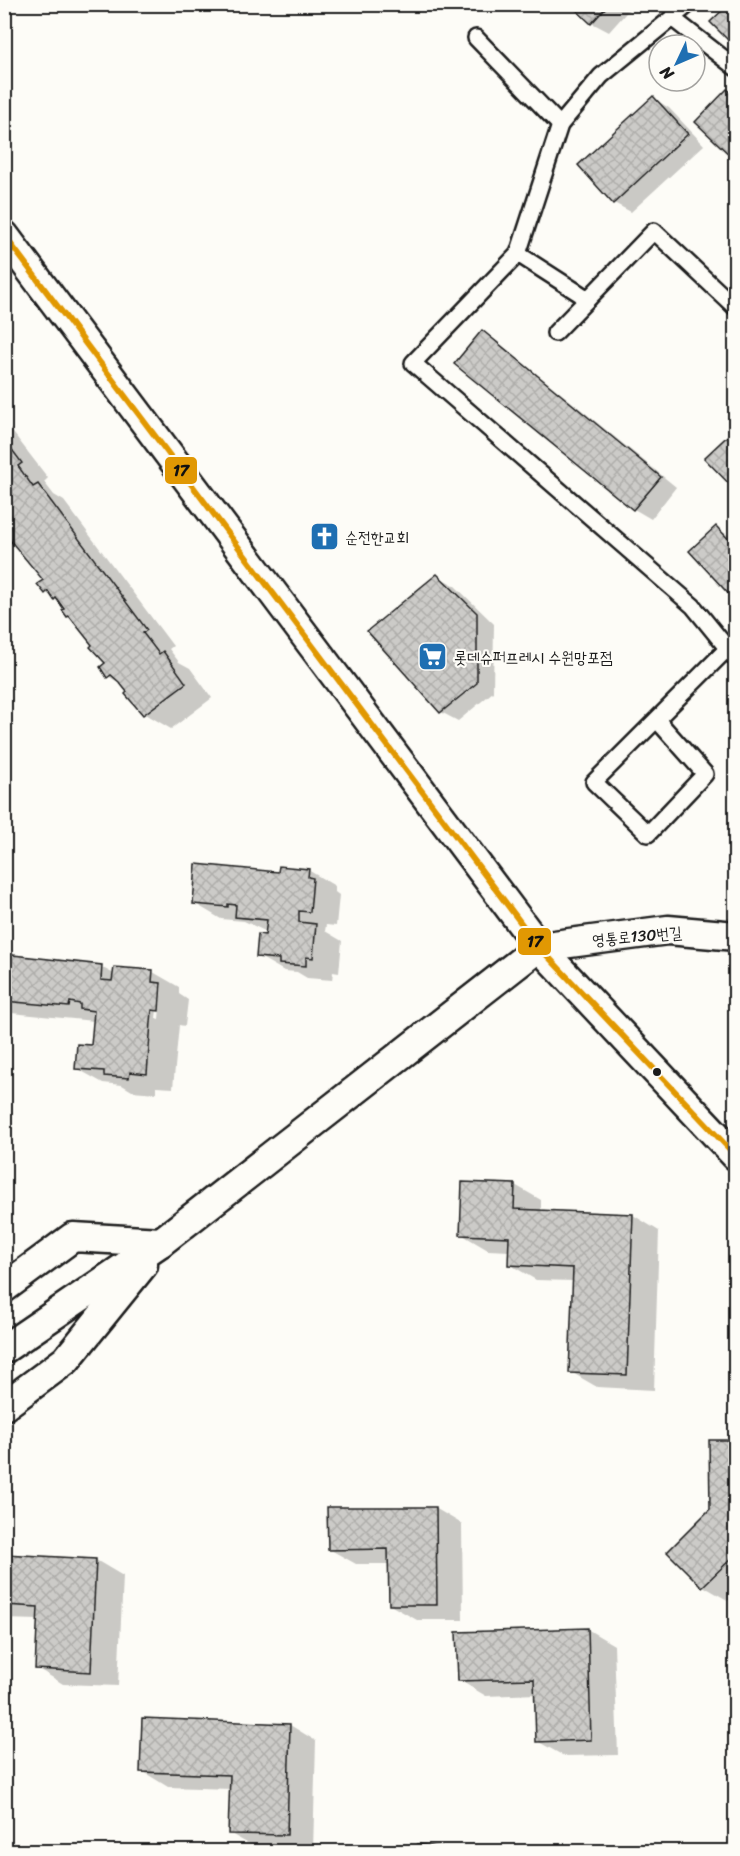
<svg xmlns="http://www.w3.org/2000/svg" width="740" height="1856" viewBox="0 0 740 1856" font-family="Sriracha,'Poor Story',sans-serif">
<defs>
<pattern id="building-cross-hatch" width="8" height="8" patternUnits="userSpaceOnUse" patternTransform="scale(1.5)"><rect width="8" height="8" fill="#cccbc8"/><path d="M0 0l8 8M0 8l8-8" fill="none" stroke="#afaeab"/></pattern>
</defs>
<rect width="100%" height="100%" fill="#fdfcf7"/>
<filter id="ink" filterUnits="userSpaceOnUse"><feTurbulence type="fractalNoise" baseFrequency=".0167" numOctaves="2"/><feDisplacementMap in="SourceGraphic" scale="12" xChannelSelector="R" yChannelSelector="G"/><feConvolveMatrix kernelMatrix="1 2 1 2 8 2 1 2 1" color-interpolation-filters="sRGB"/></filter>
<g filter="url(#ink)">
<!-- shadow -->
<g fill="#0003" fill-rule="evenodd">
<polygon points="572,4 634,4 609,32 592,23"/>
<polygon points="653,98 669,108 704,145 631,212 614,203"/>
<polygon points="482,332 498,342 676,487 651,519 634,509 456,364"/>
<polygon points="4,421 48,478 44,482 54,495 64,501 173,646 169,649 179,662 190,668 212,698 171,729 144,713 123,685 108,676 107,664 74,619 68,616 61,601 46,593 45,580 4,530"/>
<polygon points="716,528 736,540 736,599"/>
<polygon points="437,576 454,585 494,624 493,692 458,721 441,712"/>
<polygon points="308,870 335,886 335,892 339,895 336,926 326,925 325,931 342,941 339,973 333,972 332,980 307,978 297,972 284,971 258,956 267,932 244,921 221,919 194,903 280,874"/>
<path d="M4,958L101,967L114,974L153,972L179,987V994L188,1000L185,1026L179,1025L173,1088L156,1087V1093L132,1091L122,1085L103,1083L76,1068L92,1047L94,1021L11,1013L9,1039H4ZM160,985H162L159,1019L156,1018Z"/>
<polygon points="515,1185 541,1200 541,1211 633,1215 659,1231 654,1390 597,1387 571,1372 574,1281 536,1280 509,1264 510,1251 488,1250 461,1234"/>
<polygon points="736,1441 736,1595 729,1601 703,1586 712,1510"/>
<polygon points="435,1508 462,1524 463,1620 417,1620 390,1605 390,1564 356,1564 329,1549"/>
<polygon points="4,1556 96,1560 123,1576 118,1686 63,1684 37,1668 39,1620 4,1619"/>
<polygon points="587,1629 614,1645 618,1755 564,1756 537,1741 536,1694 486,1696 459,1680"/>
<polygon points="290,1725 316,1741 313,1850 256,1848 229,1833 231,1789 168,1787 142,1771"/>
</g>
<!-- building -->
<g fill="url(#building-cross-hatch)" stroke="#1c1c1c" stroke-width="1.5">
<polygon points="570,4 609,4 591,24"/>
<polygon points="729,4 736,4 736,48 710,22"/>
<polygon points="727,89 736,97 736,161 695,122"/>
<polygon points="653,96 688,134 613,204 578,165"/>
<polygon points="482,330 661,477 633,510 454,364"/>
<polygon points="736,428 736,491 704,458"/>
<polygon points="4,439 22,463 18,466 33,487 38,484 147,630 143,633 159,654 163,651 186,683 143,715 125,694 127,692 119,682 111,675 107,678 100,667 105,663 90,647 92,645 69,616 67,617 62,610 64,609 56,598 54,600 48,591 45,594 37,584 43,580 4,533"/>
<polygon points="716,526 736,547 736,602 689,551"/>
<polygon points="437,574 477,613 477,683 440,713 367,631"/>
<polygon points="196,864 278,872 279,866 309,869 308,877 313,878 310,912 299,911 299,922 316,924 313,958 306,957 306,966 279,964 279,959 256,957 258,934 265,935 267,920 235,917 236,905 228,904 228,907 193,904"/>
<polygon points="4,954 102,965 101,980 112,981 114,967 153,970 152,982 161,983 159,1011 152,1010 147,1074 130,1072 129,1078 104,1076 104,1071 75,1069 77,1044 91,1045 94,1011 80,1009 80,1004 70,1002 69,1007 4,1001"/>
<polygon points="462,1182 515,1184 514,1209 633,1214 627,1375 569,1373 573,1268 508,1265 509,1237 460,1235"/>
<polygon points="709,1440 736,1440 736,1554 702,1587 667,1552 710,1509"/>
<polygon points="327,1507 436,1507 437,1605 389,1605 388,1549 328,1550"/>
<polygon points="4,1554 96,1559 91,1672 35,1669 38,1607 4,1605"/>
<polygon points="588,1628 591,1740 536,1742 534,1679 458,1681 456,1632"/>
<polygon points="142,1718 290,1724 287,1835 228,1834 230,1775 140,1772"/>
<polygon points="417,1844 468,1852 416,1852"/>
<polygon points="408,1848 408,1852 346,1852"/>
</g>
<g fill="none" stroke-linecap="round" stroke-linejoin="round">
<defs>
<g id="service">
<polyline points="689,4 601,76 560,125 518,254 413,363 693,606 736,659"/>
<polyline points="672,18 736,68"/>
<polyline points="476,38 560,125"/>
<polyline points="518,254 588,299"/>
<polyline points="555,333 654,231 736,308"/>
<polyline points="657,720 705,774 648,834 594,782 727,649"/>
</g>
<g id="minor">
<polyline points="4,235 539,947 736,1156"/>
<polyline points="4,1288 73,1237 161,1242"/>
<polyline points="4,1349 161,1242 539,947 668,930 736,936"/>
<polyline points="4,1406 66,1360 143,1265"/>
</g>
</defs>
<!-- service casing -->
<use href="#service" stroke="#1c1c1c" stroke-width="20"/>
<!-- minor casing -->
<use href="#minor" stroke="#1c1c1c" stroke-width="33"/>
<!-- service -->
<use href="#service" stroke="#fdfcf7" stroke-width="15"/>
<!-- minor -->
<use href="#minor" stroke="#fdfcf7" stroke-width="28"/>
<defs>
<polyline id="bus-1" points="4,235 539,947 736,1156"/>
</defs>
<!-- bus-1 casing -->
<use href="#bus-1" stroke="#fdfcf7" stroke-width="10"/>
<!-- bus-1 -->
<use href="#bus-1" stroke="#e19803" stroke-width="6"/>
</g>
</g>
<!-- icons -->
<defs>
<symbol id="church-square" viewBox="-11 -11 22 22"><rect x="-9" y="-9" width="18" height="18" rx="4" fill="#1f6fb2" stroke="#fdfcf7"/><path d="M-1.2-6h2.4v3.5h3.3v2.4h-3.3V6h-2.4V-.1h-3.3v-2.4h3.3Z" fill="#fff"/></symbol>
<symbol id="supermarket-square" viewBox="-11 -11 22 22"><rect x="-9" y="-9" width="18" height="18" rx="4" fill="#1f6fb2" stroke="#fdfcf7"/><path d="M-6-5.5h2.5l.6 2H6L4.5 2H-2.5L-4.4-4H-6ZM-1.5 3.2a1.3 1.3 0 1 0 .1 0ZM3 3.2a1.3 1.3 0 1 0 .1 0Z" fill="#fff"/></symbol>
</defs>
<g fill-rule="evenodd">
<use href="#church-square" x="308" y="520" width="33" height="33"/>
<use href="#supermarket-square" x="416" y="640" width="33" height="33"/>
</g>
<!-- markers -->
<circle fill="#1c1c1c" stroke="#fdfcf7" stroke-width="2" cx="657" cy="1072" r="5"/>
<g text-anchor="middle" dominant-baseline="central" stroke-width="4.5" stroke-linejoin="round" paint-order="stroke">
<!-- poi labels -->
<g font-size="16" fill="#1c1c1c" stroke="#fdfcf7" text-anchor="start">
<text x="345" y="537">순전한교회</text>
<text x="454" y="657">롯데슈퍼프레시 수원망포점</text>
</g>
<!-- street labels -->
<g font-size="16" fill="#1c1c1c" stroke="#fdfcf7">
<text transform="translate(637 936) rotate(-5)">영통로130번길</text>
</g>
</g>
<g stroke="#fdfcf7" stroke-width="2">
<rect x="164" y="456" width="34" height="29" rx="6" fill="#e19803"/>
<rect x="517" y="927" width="35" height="29" rx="6" fill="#e19803"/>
</g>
<g font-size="16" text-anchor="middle" font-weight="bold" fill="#111">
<text x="181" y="476">17</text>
<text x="535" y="947">17</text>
</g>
<!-- margin -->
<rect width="740" height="1856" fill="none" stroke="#fdfcf7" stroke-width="24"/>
<rect x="12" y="12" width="716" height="1832" fill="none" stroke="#1c1c1c" stroke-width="2" filter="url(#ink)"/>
<!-- north arrow -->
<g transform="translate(677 63) rotate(226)"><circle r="28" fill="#fdfcf7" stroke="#a3a29f" stroke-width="1.5"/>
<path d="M0-4.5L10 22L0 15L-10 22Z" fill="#1f6fb2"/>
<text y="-9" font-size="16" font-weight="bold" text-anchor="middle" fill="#1c1c1c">N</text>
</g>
</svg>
